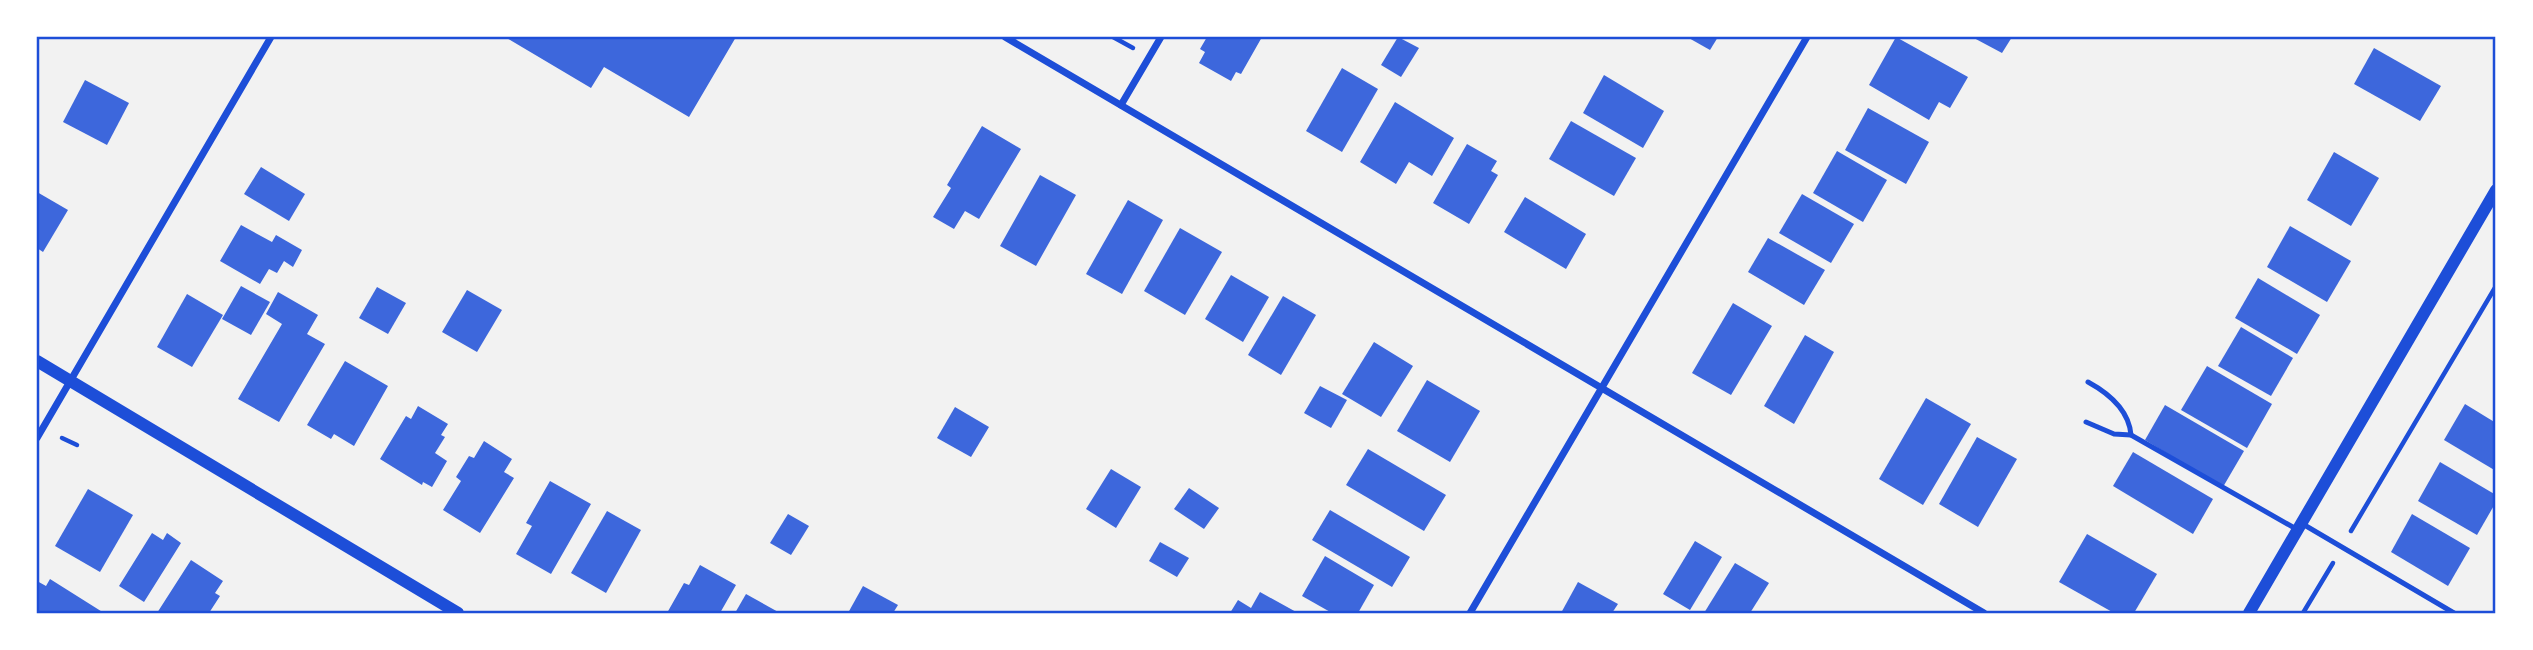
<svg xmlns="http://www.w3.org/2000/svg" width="2533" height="650" viewBox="0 0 2533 650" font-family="Mulish,sans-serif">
<rect width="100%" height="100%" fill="#f2f2f2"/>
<!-- building -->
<g fill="#3d67dc">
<polygon points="505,37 736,37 689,117 604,67 591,88"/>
<polygon points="1207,37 1262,37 1241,74 1236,72 1231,81 1199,63 1205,52 1200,49"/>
<polygon points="1398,37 1419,48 1401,77 1381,65"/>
<polygon points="1687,37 1718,37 1710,50"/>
<polygon points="1896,37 1968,77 1950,108 1939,102 1929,120 1869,85"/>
<polygon points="1972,37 2012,37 2002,53"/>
<polygon points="2374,48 2441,86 2420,121 2354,84"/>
<polygon points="1342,68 1378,89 1342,152 1306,131"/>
<polygon points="1604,75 1664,111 1643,148 1583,113"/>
<polygon points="85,80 129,103 107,145 63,122"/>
<polygon points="1395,102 1454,138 1432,176 1409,162 1396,184 1360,162"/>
<polygon points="1868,108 1929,142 1906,184 1845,150"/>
<polygon points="1571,121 1636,158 1614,196 1549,159"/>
<polygon points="982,126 1021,149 979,219 965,211 954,229 933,217 951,188 947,185"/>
<polygon points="1467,144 1497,161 1491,171 1498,175 1469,224 1433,203"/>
<polygon points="1837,151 1887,180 1863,222 1813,193"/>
<polygon points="2334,152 2379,178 2351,226 2307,200"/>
<polygon points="261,167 305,194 289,221 244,194"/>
<polygon points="1040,175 1076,195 1036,266 1000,246"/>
<polygon points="37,192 68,210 43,252 37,248"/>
<polygon points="1802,194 1854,224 1831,263 1779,233"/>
<polygon points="1525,197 1586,234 1566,269 1504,232"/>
<polygon points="1128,200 1163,220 1122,294 1086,274"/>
<polygon points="241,225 272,242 276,235 302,250 293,267 284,261 277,273 269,269 260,284 220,261"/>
<polygon points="2290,226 2351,261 2327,302 2267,267"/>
<polygon points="1180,228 1222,252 1185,315 1144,291"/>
<polygon points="1768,238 1825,270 1804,305 1748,272"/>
<polygon points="1231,275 1269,297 1243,342 1205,319"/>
<polygon points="2258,278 2320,315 2297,354 2235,318"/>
<polygon points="241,286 270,302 251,335 222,319"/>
<polygon points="377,287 406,303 388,334 359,318"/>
<polygon points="467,290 502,310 477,352 442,332"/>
<polygon points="278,292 318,315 307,334 325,344 279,422 238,399 282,324 266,314"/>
<polygon points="187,294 223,315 192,367 157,347"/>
<polygon points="1283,296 1316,315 1281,375 1248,355"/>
<polygon points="1733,303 1772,326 1731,395 1692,373"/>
<polygon points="2241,327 2293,358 2271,396 2218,366"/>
<polygon points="1805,335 1834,352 1794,424 1764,406"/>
<polygon points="1374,342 1413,366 1381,417 1342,394"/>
<polygon points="345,361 388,386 354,446 334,434 331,439 307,425"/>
<polygon points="2207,366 2272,404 2247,448 2181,410"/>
<polygon points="1427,380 1480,411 1450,462 1397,431"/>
<polygon points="1320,386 1347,400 1331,428 1304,413"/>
<polygon points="1926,398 1971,424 1923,505 1879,479"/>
<polygon points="2465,404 2496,423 2496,471 2444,440"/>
<polygon points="2165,405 2244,451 2223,487 2145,440"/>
<polygon points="418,406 448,424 441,435 445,437 435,453 447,461 432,487 423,482 422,485 380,459 406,416 411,419"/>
<polygon points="955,407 989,427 971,457 937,438"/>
<polygon points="1977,437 2017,459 1978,527 1939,504"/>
<polygon points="484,441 512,459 504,472 514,478 480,533 443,510 461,481 456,477 469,456 474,458"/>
<polygon points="1368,449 1446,495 1424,531 1346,485"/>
<polygon points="2133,452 2213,499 2193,534 2113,486"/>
<polygon points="2440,462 2496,495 2496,502 2477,535 2418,501"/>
<polygon points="1111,469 1141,487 1116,528 1086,509"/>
<polygon points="550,481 591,504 551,574 516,554 532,526 526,523"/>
<polygon points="1189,488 1219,508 1204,529 1174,509"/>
<polygon points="88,489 133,515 100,572 55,546"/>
<polygon points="1330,510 1410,557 1392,587 1312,540"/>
<polygon points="607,511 641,530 606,593 571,573"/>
<polygon points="788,514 809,526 791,555 770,543"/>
<polygon points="2412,514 2470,548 2448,586 2391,552"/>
<polygon points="152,533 163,540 167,533 181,543 144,602 119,586"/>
<polygon points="2087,534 2157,574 2134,613 2114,613 2059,582"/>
<polygon points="1695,541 1722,557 1690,610 1663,594"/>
<polygon points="1160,542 1189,558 1177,577 1149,561"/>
<polygon points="1325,556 1374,585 1358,613 1332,613 1302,596"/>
<polygon points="191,560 223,581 215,593 220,596 209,613 157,613"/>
<polygon points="1735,563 1769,583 1750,613 1704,613"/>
<polygon points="700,565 736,585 720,613 667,613 684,583 689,585"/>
<polygon points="50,579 104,613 37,613 37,581 46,586"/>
<polygon points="1578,582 1618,604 1612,613 1561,613"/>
<polygon points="863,586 898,605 893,613 848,613"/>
<polygon points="1260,592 1298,613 1230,613 1238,600 1251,608"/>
<polygon points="746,594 780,613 735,613"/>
</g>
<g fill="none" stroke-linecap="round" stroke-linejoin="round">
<!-- path -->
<g stroke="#1d4ed8" stroke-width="4.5">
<polyline points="1113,37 1133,48"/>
<polyline points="62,438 77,445"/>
<polyline points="2351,531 2496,286"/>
<polyline points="2303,613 2333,563"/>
</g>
<!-- service -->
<g stroke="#1d4ed8" stroke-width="5">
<path d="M2088,382C2110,394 2129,410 2131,435"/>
<polyline points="2086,422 2114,434 2131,435 2298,530"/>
<polyline points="2301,523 2454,613"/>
</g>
<!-- minor -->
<g stroke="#1d4ed8" stroke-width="7">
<polyline points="1005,37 1984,613"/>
<polyline points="1121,105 1161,37"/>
<polyline points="37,438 271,37"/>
<polyline points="1470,613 1807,37"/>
</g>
<!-- tertiary -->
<g stroke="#1d4ed8" stroke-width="12">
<polyline points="37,361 458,613"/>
<polyline points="2249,613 2496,190"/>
</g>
</g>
<!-- border -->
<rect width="2533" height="650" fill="none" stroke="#ffffff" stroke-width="77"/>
<rect x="38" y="38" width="2456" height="574" fill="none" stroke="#1d4ed8" stroke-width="2.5"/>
</svg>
